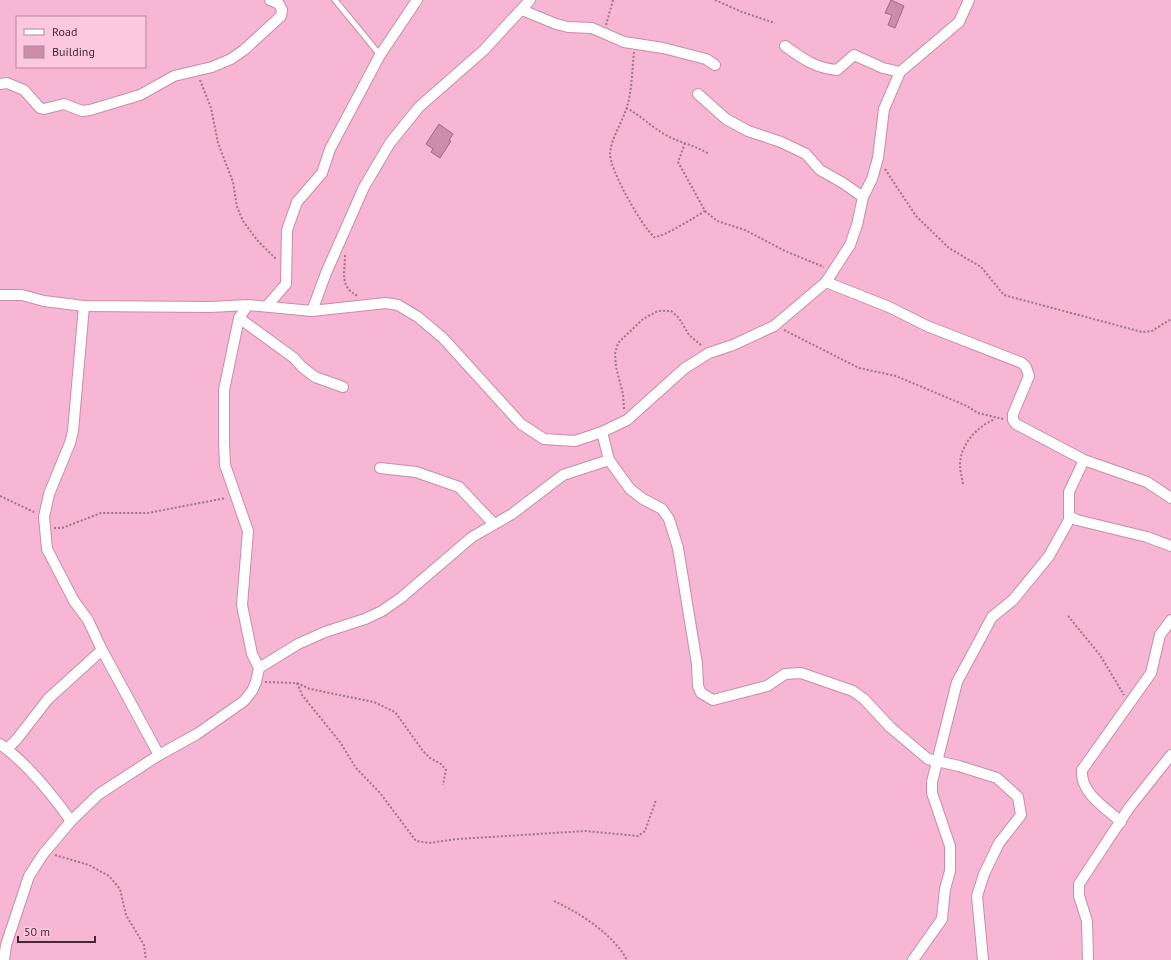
<svg xmlns="http://www.w3.org/2000/svg" width="1171" height="960" viewBox="0 0 1171 960" font-family="'PT Sans',sans-serif">
<rect width="100%" height="100%" fill="#f6b6d4"/>
<!-- building -->
<g fill="#cb8daa" stroke="#a26783">
<polygon points="891,0 904,6 895,28 888,25 892,15 885,13"/>
<polygon points="439,124 453,134 449,140 451,141 440,158 431,152 433,149 426,144"/>
</g>
<g fill="none" stroke-linecap="round" stroke-linejoin="round">
<defs>
<polyline id="lane" points="335,0 380,55"/>
<g id="street">
<polyline points="522,10 556,24 568,27 592,28 624,42 663,48 706,59 715,65"/>
<path d="M785,46C803,59 815,68 837,70L854,55L883,68L900,72"/>
<polyline points="0,84 7,83 24,90 40,108 44,109 64,104 82,111 90,110 140,95 174,76 212,67 231,59 244,50 281,16 282,10 279,4 270,0"/>
<polyline points="698,94 726,119 748,131 781,142 806,154 820,170 843,183 863,197"/>
<polyline points="826,282 889,307 927,326 1022,363 1026,367 1029,376 1013,414 1013,420 1016,424 1084,460 1147,482 1171,498"/>
<polyline points="0,295 22,295 44,301 84,306 210,307 248,305 312,311 386,303 398,305 418,317 443,338 521,424 544,439 575,441 602,432 627,420 685,368 709,353 733,345 774,326 826,282 850,245 857,225 863,197 872,179 878,158 884,109 900,72 959,22 969,0"/>
<polyline points="84,306 73,431 70,443 49,494 44,517 47,549 74,601 88,620 102,650 159,755"/>
<polyline points="267,306 286,284 287,230 297,202 322,173 330,149 380,55 417,0"/>
<polyline points="312,311 326,273 364,187 390,143 419,107 484,50 530,0"/>
<polyline points="239,318 294,358 302,367 315,377 343,387"/>
<polyline points="602,432 609,460 630,489 643,499 662,509 669,519 678,548 697,664 698,686 701,693 713,700 767,686 785,674 801,673 853,691 864,699 890,727 928,759 959,766 997,778 1018,797 1021,815 999,843 984,874 977,896 983,960"/>
<polyline points="380,468 416,472 459,487 493,523"/>
<polyline points="1069,516 1077,520 1147,537 1171,546"/>
<polyline points="259,668 298,644 325,632 365,619 382,611 402,597 472,537 512,514 563,475 609,460"/>
<path d="M0,744C28,764 51,793 71,821"/>
<polyline points="7,749 17,739 48,699 102,650"/>
<path d="M1121,822C1106,808 1080,793 1082,770L1151,673L1160,635L1171,620"/>
<polyline points="4,960 6,945 29,876 44,853 71,821 99,794 159,755 197,734 244,701 252,691 256,682 259,668 252,654 242,605 248,531 225,465 224,442 224,390 239,318 248,305"/>
<polyline points="913,960 942,919 945,889 950,871 950,846 932,793 932,782 957,682 992,617 1013,600 1049,556 1069,520 1069,492 1084,460"/>
<polyline points="1088,960 1087,921 1079,896 1079,884 1129,808 1171,755"/>
</g>
</defs>
<!-- lane casing -->
<use href="#lane" stroke="#ca8ca9" stroke-width="7"/>
<!-- street casing -->
<use href="#street" stroke="#ca8ca9" stroke-width="12"/>
<!-- path -->
<g stroke="#a17489" stroke-width="2" stroke-dasharray="2 2" stroke-linecap="butt">
<polyline points="715,0 742,12 775,23"/>
<polyline points="606,25 613,0"/>
<path d="M634,52C632,71 632,92 626,110C621,124 611,139 610,154C610,170 641,225 654,237C662,238 695,217 705,211"/>
<polyline points="200,80 211,108 218,143 233,182 237,207 243,221 257,240 277,260"/>
<path d="M626,108C642,116 651,127 666,135C680,143 695,145 709,154"/>
<polyline points="685,143 678,162 705,211 717,221 745,230 785,251 824,267"/>
<polyline points="885,169 916,216 949,248 981,267 1004,295 1142,332 1152,331 1171,319"/>
<path d="M345,255C345,273 339,287 358,296"/>
<polyline points="784,330 859,368 896,376 967,406 978,413 1003,419"/>
<polyline points="624,409 623,394 616,367 615,354 618,343 643,319 658,311 671,311 679,318 689,335 702,346"/>
<path d="M963,484C962,477 960,471 960,465C960,444 978,426 995,419"/>
<polyline points="0,496 34,512"/>
<polyline points="54,528 62,528 101,513 148,513 226,498"/>
<polyline points="1068,616 1100,655 1124,695"/>
<polyline points="265,682 297,683 310,689 374,702 395,712 423,751 430,758 441,764 446,770 443,785"/>
<polyline points="297,683 302,695 340,742 356,768 380,793 416,841 429,843 457,839 586,831 638,836 645,831 656,800"/>
<polyline points="55,855 89,865 109,876 120,889 126,915 144,945 146,960"/>
<path d="M554,901C580,913 613,934 627,960"/>
</g>
<!-- lane -->
<use href="#lane" stroke="#fff" stroke-width="5"/>
<!-- street -->
<use href="#street" stroke="#fff" stroke-width="10"/>
</g>
<!-- legend -->
<rect x="16" y="16" width="130" height="52" fill="#fcc7df" stroke="#b2889b"/>
<rect x="24" y="29" width="20" height="6" fill="#ffffff" stroke="#b2889b"/>
<text x="52" y="36" font-size="12" fill="#432a36">Road</text>
<rect x="24" y="46" width="20" height="12" fill="#cb8daa" stroke="#b2889b"/>
<text x="52" y="56" font-size="12" fill="#432a36">Building</text>
<!-- scale -->
<path d="M18 936v6h77v-6" fill="none" stroke="#432a36" stroke-width="2"/>
<text x="24" y="936" font-size="12" fill="#432a36" stroke="#fcc7df" stroke-width="3" paint-order="stroke">50 m</text>
</svg>
